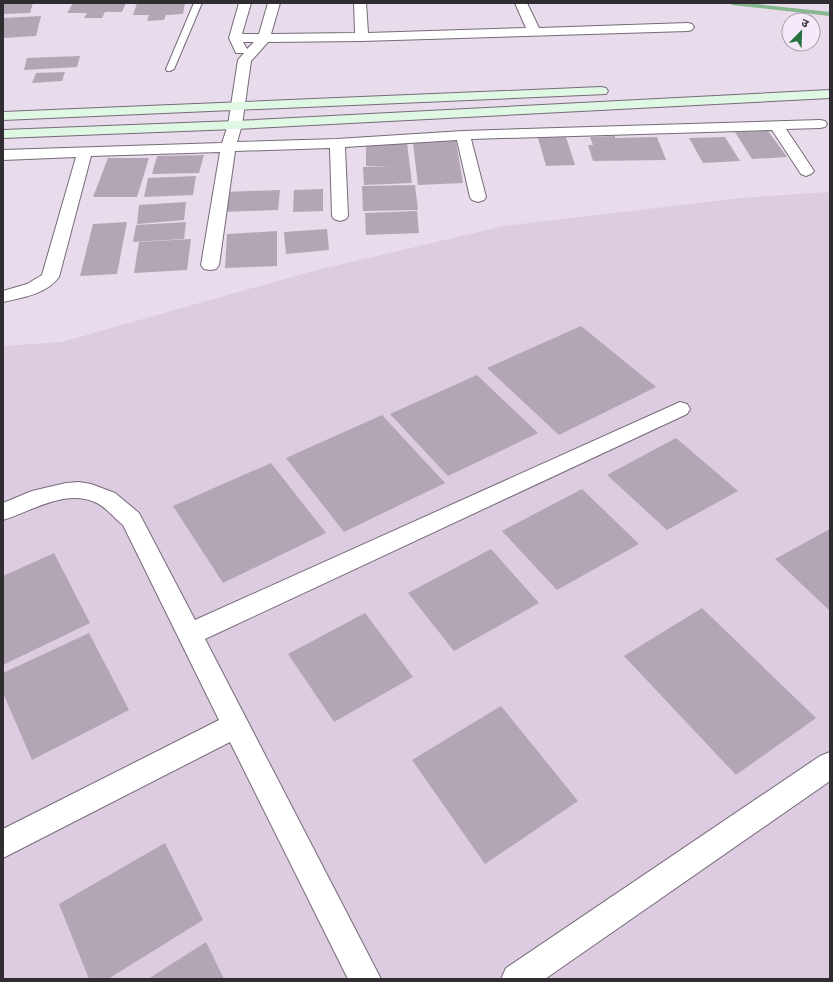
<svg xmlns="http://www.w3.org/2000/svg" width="833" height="982" viewBox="0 0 833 982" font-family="Inter,'Noto Sans Devanagari',sans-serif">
<rect width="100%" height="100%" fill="#e8dbeb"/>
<!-- built -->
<polygon fill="#ddcbe1" points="830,192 830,979 3,979 3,346 62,342 313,271 504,226 741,198"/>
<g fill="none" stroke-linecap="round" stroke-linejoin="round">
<!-- stream -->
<polygon fill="#86b890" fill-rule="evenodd" points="729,3 747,3 830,12 830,16 732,5"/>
</g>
<!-- building -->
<g fill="#b2a5b4">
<polygon points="3,3 33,3 30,13 3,14"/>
<polygon points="73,3 126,3 122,12 105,12 102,18 84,18 87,13 67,13"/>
<polygon points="137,3 185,3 183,14 166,15 164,20 147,21 149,15 133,15"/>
<polygon points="41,16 36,36 3,38 3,18"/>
<polygon points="80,56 77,67 24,70 27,58"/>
<polygon points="65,72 62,81 32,83 36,73"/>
<polygon points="768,131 787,157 752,159 735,132"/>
<polygon points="615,136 615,138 657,137 666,160 593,161 588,145 593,145 590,137"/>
<polygon points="566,137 575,165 546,166 538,138"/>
<polygon points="725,137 740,161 703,163 689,138"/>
<polygon points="456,141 463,183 418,185 413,143"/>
<polygon points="407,143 412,183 364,185 363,167 391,166 366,166 366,144"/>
<polygon points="204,155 199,173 152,174 157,156"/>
<polygon points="108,158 149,158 137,197 93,197"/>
<polygon points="196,176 193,195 144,197 148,178"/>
<polygon points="415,185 418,210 363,211 362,186"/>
<polygon points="323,189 323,211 293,212 294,190"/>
<polygon points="280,190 278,210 221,212 224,192"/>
<polygon points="186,202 184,220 137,224 139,205"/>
<polygon points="417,211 419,233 366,235 365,213"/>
<polygon points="127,222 117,274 80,276 93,224"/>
<polygon points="186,222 184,239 133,242 136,225"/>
<polygon points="327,229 329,250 286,254 284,232"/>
<polygon points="277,231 277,266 225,268 227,234"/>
<polygon points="191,239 187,270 134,273 139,242"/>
<polygon points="581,326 656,387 559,435 487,368"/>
<polygon points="477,375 538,433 448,476 390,414"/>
<polygon points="382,415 445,483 344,532 286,458"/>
<polygon points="676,438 738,491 667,530 607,475"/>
<polygon points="271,463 326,533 223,583 173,506"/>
<polygon points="582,489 639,544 557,590 502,531"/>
<polygon points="830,529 830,611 775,559"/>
<polygon points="491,549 539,603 454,651 408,593"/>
<polygon points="54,553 90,623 3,665 3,576"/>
<polygon points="702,608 816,718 736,775 624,656"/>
<polygon points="365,613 413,677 334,722 288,654"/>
<polygon points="89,633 129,710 32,760 3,693 3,673"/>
<polygon points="501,706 578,801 485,864 412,760"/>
<polygon points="165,843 203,920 108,979 89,979 59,904"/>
<polygon points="206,942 224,979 148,979"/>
</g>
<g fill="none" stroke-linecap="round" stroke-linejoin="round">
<defs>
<polygon id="lane" points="194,3 202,3 174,69 170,71 167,71 166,69"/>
<g id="street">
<path d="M239,3H251L242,34H259L268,3H280L271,34L355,33L354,3H366L368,33L526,28L515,3H527L539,28L688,23L692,24L694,27L692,30L688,31L362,41L268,42L251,61L242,125L237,142L337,139L463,131L820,120L825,121L827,124L825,127L820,128L786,129L814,171L811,174L806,176L801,174L772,130L471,139L486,197L484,200L478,202L472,200L470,197L457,140L345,147L348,216L346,219L340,221L334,219L332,216L330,148L235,151L219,265L216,269L210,270L204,269L201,265L220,152L91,156L59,277C47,294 21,298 3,302V291L27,284L42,275L76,157L3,160V150L222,143L228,125L238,60L244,53H236L229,38ZM243,42H254L247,49Z"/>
<path d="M680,402L687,404L690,409L687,414L205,639L381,979H348L230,742L3,858V829L219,720L123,525C114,518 107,508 97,503C66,488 32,511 3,520V503L32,491L66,483L79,482L91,484L115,493L139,513L195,620Z"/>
<polygon points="830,752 830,781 545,979 501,979 506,968 820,756"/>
</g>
<g id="secondary">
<polygon points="601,87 606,88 608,91 606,94 3,120 3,112"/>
<polygon points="830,90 830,98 235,129 3,138 3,130 235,121"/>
</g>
</defs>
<!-- lane casing -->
<use href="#lane" stroke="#766b79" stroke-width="2"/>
<!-- street casing -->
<use href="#street" stroke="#766b79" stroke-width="2"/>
<!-- secondary casing -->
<use href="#secondary" stroke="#766b79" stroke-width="2"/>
<!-- lane -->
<use href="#lane" fill="#fff" fill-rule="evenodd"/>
<!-- street -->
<use href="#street" fill="#fff" fill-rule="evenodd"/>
<!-- secondary -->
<use href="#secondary" fill="#def8e3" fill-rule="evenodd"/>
</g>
<!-- border -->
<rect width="833" height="982" fill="none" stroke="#312c32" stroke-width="8"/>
<!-- north arrow -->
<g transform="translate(801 32) rotate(23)"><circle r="19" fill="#f5e8f8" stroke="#a79da9"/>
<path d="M0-3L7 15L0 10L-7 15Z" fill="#29713e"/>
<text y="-6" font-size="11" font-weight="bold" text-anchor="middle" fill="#312c32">उ</text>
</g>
</svg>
